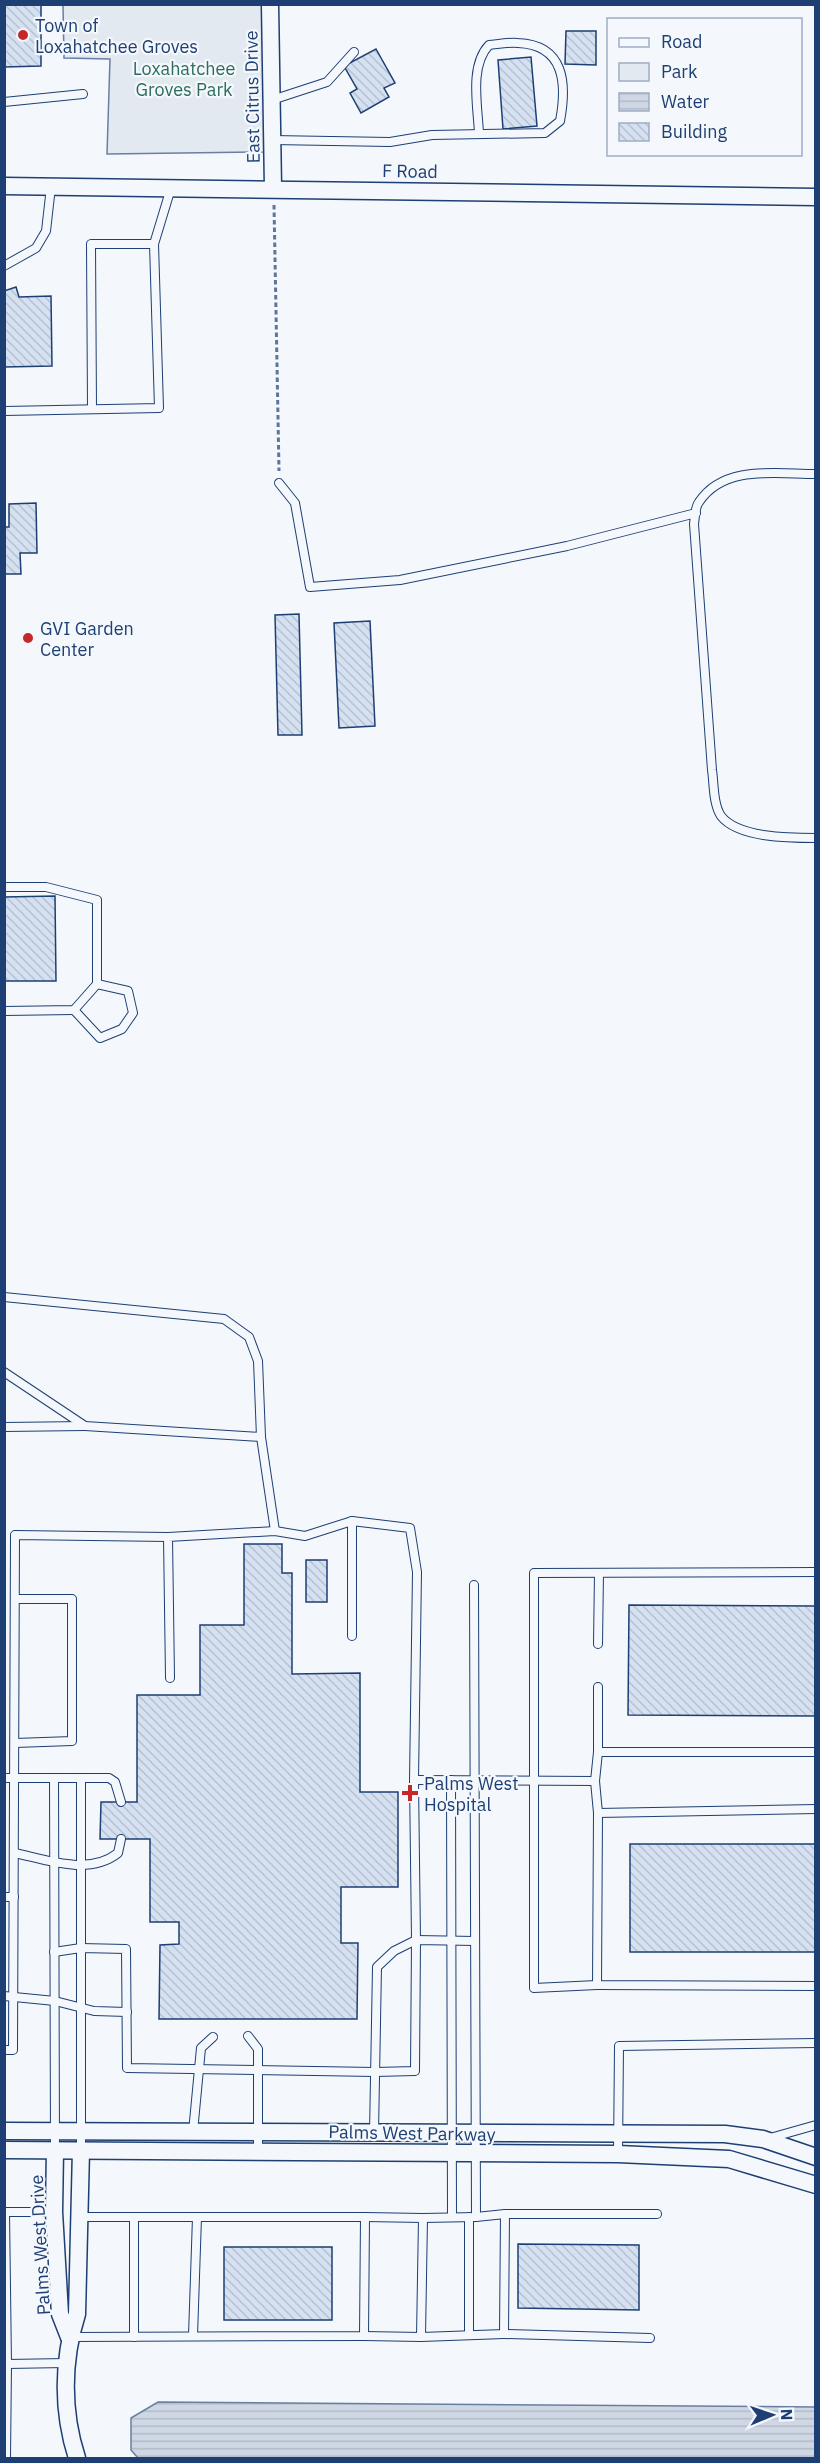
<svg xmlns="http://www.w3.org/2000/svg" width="820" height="2463" viewBox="0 0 820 2463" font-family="'IBM Plex Sans',sans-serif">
<defs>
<pattern id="water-rules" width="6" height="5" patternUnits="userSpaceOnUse" patternTransform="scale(1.5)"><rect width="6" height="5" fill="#cfd7e4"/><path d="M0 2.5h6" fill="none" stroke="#b1bac7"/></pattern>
<pattern id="building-back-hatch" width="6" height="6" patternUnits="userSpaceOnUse" patternTransform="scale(1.5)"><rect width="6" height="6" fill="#d5e0f0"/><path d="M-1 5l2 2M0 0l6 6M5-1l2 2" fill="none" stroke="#b6c1d1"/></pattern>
</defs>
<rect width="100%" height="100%" fill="#f4f7fb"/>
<!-- green -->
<polygon fill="#e3e9f0" stroke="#687fa3" stroke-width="1.5" points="63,5 262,5 265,152 107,154 110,59 64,58"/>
<!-- water -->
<polygon fill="url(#water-rules)" stroke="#687fa3" stroke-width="1.5" points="158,2402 815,2407 815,2458 138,2458 131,2450 131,2418"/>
<!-- building -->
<g fill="url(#building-back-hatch)" stroke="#1d3f73" stroke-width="1.5">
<polygon points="4,4 41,4 41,66 4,67"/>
<polygon points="566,31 596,31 596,65 565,64"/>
<polygon points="376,49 395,83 384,88 389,97 361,113 350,93 357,89 344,66"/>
<polygon points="531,57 537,126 503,129 498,60"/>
<polygon points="16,287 19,297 51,296 52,366 4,367 4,291"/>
<polygon points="36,503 37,553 20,553 21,574 4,574 4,527 9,527 9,504"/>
<polygon points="299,614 302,735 278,735 275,615"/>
<polygon points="370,621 375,726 339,728 334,623"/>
<polygon points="55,896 56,981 4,981 4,897"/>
<polygon points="244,1544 282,1544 282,1573 292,1573 292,1674 360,1673 360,1792 398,1792 398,1887 341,1887 341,1943 358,1943 357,2019 159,2019 160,1945 179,1944 179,1922 150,1922 150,1839 100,1839 101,1802 137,1802 137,1695 200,1695 200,1625 244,1625"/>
<rect x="306" y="1560" width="21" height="42"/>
<polygon points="629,1605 816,1606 816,1716 628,1715"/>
<rect x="630" y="1844" width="186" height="108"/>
<polygon points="518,2244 639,2245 639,2310 518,2308"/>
<rect x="224" y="2247" width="108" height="73"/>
</g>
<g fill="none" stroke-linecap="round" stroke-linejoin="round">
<defs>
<g id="service">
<polyline points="272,100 327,82 354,52"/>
<polyline points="4,102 83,94"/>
<path d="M272,140L390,142L432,135L545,133L560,121C567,84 565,45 518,43C509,42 499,44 489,45C469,66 478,107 479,134"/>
<polyline points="4,266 36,248 46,231 51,187"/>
<polyline points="92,409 91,244 154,244"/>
<polyline points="4,411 159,408 154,244 171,188"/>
<path d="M816,474C777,474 724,464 699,502C695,507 695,517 694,524L712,770C714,783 713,804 721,816C738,838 790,838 816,838"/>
<polyline points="279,483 295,503 310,587 400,580 567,546 696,513"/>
<polyline points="4,887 46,887 97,900 97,984 74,1010 4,1011"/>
<polyline points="74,1010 100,1038 122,1029 133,1013 128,991 97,984"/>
<polyline points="4,1297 224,1319 249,1337 258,1361 261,1437 275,1531"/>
<polyline points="4,1372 85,1426 261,1437"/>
<polyline points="4,1427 85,1426"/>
<polyline points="15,1599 72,1599 72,1741 15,1743"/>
<polyline points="352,1636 352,1521 410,1528 417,1572 414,1780 416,1940 394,1951 377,1967 374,2133"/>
<polyline points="598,1644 599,1573"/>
<polyline points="170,1678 168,1537 275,1531 305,1536 352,1521"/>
<polyline points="598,1752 598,1687"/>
<polyline points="816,1752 598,1752 595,1781 598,1813 816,1809"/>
<polyline points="4,1778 109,1778 115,1782 121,1802"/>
<polyline points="54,1778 55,2150"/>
<polyline points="414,1780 595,1781"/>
<polyline points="451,1780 452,2217"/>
<polyline points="598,1813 597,1985 816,1986"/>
<path d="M15,1853C47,1860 89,1876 118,1853L121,1839"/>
<polyline points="4,1897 14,1897"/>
<polyline points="54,1952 81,1948 126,1949 127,2068 375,2072 415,2071 416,1940 475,1941"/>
<polyline points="597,1985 534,1988 534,1573 816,1572"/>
<polyline points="4,1996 55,2001 94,2011 127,2012"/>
<polyline points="248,2036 258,2049 258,2151"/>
<polyline points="4,2050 13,2050 15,1535 168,1537"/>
<polyline points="193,2132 201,2048 213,2037"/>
<polyline points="770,2138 816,2125"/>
<polyline points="81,2150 81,1778"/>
<polyline points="618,2154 619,2046 816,2043"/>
<polyline points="4,2212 54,2212"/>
<polyline points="5,2212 7,2364 66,2363"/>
<polyline points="505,2214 657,2214"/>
<polyline points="134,2217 134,2337"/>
<polyline points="469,2217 469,2335"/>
<polyline points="423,2218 476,2217 474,1585"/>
<polyline points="504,2334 650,2338"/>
<polyline points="193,2336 197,2217"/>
<polyline points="364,2336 421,2337 423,2218 365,2217"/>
<polyline points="70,2337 364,2336 365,2217 79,2217"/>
<polyline points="421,2337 504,2334 505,2214 476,2217"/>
<polyline points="4,2364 7,2364 6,2458"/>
</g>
<g id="minor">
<polyline points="270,4 273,188"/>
<polyline points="4,186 816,197"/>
<polyline points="4,2131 725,2134 763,2139 816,2157"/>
<polyline points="4,2150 618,2154 729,2159 816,2185"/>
<polyline points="55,2150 54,2212 60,2314 69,2337"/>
<path d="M77,2458C62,2412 62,2361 77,2314L81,2150"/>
</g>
</defs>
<!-- service casing -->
<use href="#service" stroke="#1d3f73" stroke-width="10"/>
<!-- minor casing -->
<use href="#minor" stroke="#1d3f73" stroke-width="19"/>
<!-- path -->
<polyline stroke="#5e769c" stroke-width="3" stroke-dasharray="4.5 3" stroke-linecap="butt" points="274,205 279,471"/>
<!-- service -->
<use href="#service" stroke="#f4f7fb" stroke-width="8"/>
<!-- minor -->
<use href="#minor" stroke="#f4f7fb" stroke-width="16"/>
</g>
<!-- markers -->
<g fill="#c62828" stroke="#f4f7fb" stroke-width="2">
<circle cx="23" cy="35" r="6"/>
<circle cx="28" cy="638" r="6"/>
<path d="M407 1784h6v6h6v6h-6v6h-6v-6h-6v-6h6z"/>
</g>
<g text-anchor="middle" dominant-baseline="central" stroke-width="4.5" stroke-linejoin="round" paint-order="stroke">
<!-- poi labels -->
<g font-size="18" fill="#1d3f73" stroke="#f4f7fb" text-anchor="start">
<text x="35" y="25">Town of<tspan x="35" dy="21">Loxahatchee Groves</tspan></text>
<text x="40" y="628">GVI Garden<tspan x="40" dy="21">Center</tspan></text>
<text x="424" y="1783">Palms West<tspan x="424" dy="21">Hospital</tspan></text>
</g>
<!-- park labels -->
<g font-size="18" fill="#2c6c60" stroke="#f4f7fb">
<text x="184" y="68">Loxahatchee<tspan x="184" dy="21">Groves Park</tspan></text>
</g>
<!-- street labels -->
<g font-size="18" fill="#1d3f73" stroke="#f4f7fb">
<text transform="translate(252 97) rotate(-91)">East Citrus Drive</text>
<text transform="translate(410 171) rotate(1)">F Road</text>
<text transform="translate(412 2133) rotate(1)">Palms West Parkway</text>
<text transform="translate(40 2245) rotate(-93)">Palms West Drive</text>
</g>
</g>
<!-- border -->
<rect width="820" height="2463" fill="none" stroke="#1d3f73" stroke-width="12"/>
<!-- legend -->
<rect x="607" y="18" width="195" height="138" fill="#f4f7fb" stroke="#9eadc5" stroke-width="1.5"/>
<rect x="619" y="38" width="30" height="9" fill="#f4f7fb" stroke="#9eadc5" stroke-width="1.5"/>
<text x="661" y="48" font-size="18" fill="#1d3f73">Road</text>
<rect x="619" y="63" width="30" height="18" fill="#e3e9f0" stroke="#9eadc5" stroke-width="1.5"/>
<text x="661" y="78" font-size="18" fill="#1d3f73">Park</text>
<rect x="619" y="93" width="30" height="18" fill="url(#water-rules)" stroke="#9eadc5" stroke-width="1.5"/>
<text x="661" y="108" font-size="18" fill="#1d3f73">Water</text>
<rect x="619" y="123" width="30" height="18" fill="url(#building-back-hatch)" stroke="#9eadc5" stroke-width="1.5"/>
<text x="661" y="138" font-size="18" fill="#1d3f73">Building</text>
<!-- north arrow -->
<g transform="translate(772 2415) rotate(88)" stroke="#f4f7fb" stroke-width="4.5" paint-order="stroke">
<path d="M0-4.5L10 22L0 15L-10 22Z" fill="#1d3f73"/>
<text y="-9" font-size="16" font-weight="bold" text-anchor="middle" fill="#1d3f73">N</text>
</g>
</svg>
